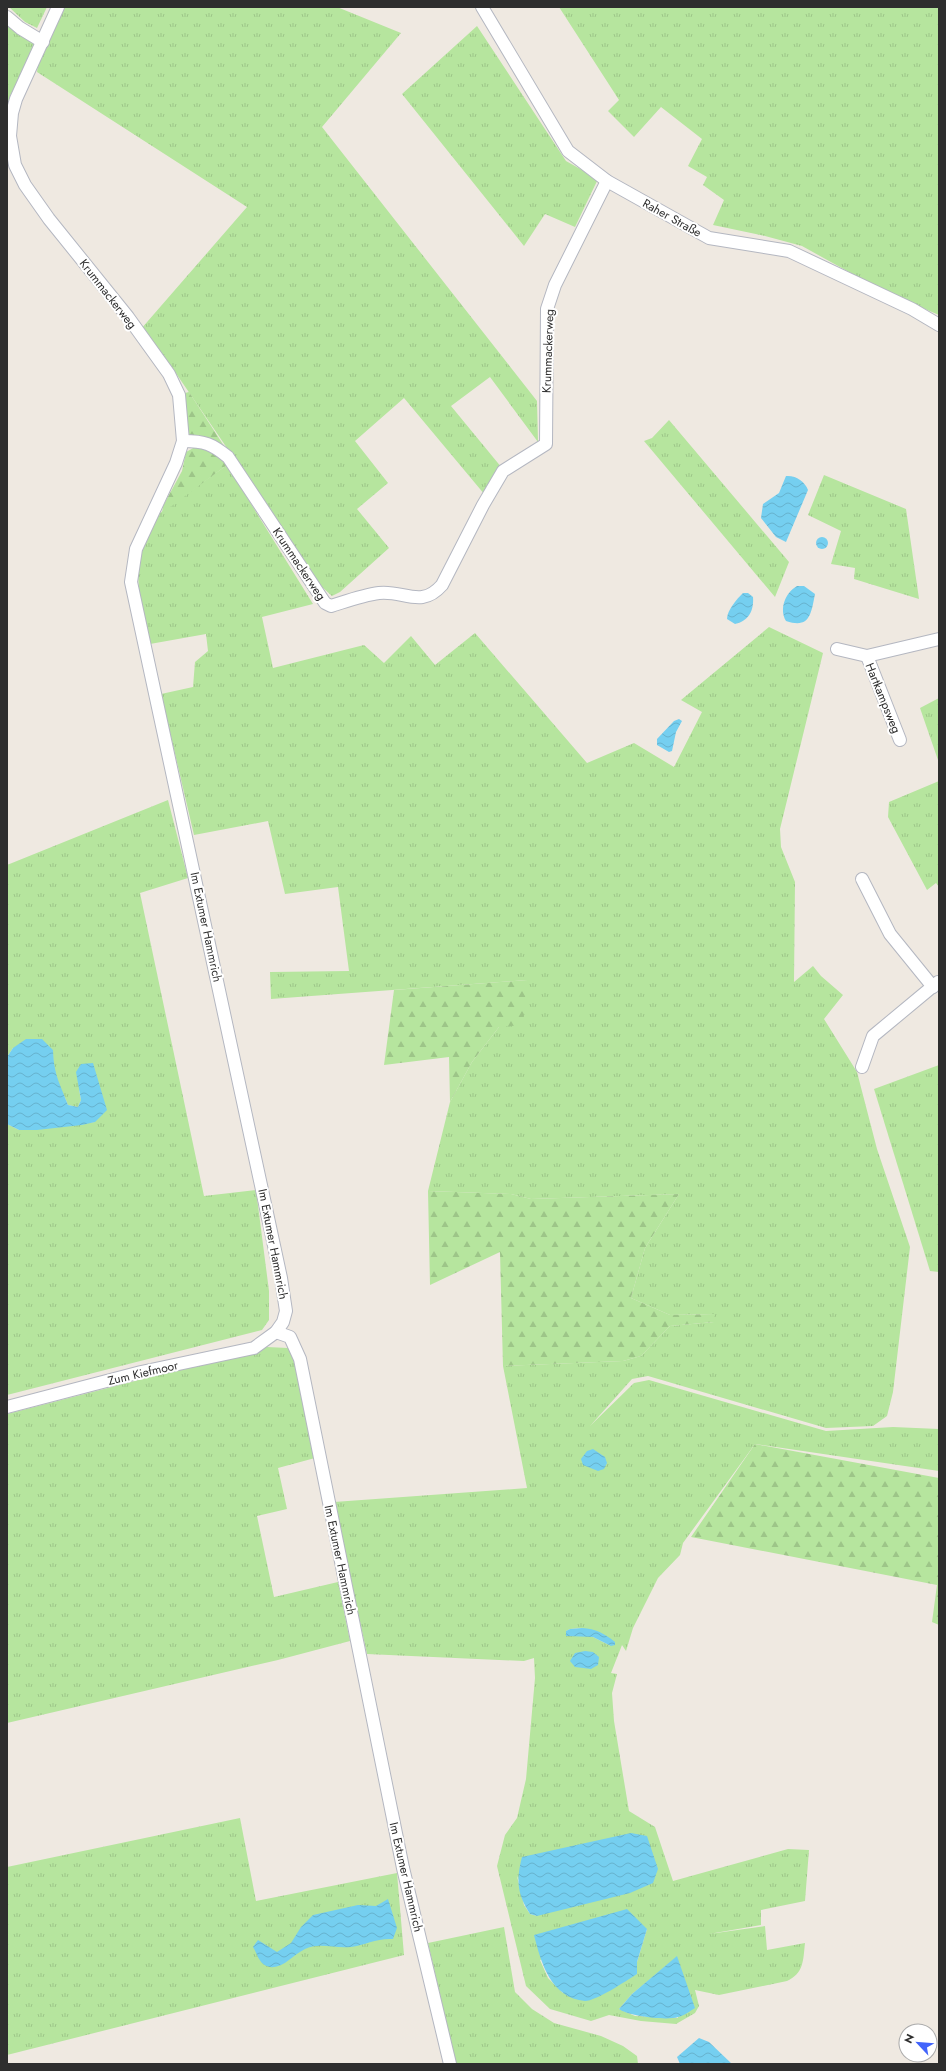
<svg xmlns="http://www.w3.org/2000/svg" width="946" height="2071" viewBox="0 0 946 2071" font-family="Jost,sans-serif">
<defs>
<pattern id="grass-tufts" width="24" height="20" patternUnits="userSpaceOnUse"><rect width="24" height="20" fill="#b6e59e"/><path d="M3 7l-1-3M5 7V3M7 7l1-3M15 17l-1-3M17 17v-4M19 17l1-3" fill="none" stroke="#9dc588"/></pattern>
<pattern id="forest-firs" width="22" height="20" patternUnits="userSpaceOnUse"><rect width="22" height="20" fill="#b6e59e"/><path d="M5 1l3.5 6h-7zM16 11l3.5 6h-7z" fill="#9dc588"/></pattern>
<pattern id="water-waves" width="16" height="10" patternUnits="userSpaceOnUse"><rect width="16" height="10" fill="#75cff0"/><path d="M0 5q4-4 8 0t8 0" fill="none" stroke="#66b2ce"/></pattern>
</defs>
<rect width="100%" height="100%" fill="#efe9e1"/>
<!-- grass -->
<g fill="url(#grass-tufts)" fill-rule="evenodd">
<polygon points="9,7 47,7 37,28 25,22"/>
<polygon points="63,7 337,7 401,33 322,127 537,401 538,442 490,377 451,406 502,468 485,495 404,398 355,441 388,483 357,509 389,548 340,592 332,596 322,587 171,366 141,329 247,207 37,72 38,65"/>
<polygon points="559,7 939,7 939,315 885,292 802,246 765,236 713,225 724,200 703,185 707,177 688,166 702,139 661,107 634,137 608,111 619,100"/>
<polygon points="7,25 36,45 10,96 7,107"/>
<polygon points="477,26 566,161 598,179 575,227 545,214 524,246 402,94"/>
<polygon points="669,420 789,562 775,597 644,441 652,438"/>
<path d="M227,465L313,604L262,617L273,668L364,645L384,663L411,636L435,665L475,633L587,763L634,743L674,767L702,712L681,700L769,627L823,653L780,829L781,847L795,882L794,982L813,966L821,976L843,995L824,1019L857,1072L877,1149L910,1247L893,1392L887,1416L873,1426L826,1428L648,1376L632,1379L590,1426L634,1383L649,1380L826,1431L893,1427L939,1429V1471L755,1444L683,1543L680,1555L658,1578L633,1628L626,1651L622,1645L611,1673L617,1674L612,1693L614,1721L629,1811L655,1827L673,1881L788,1849L809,1850L805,1901L761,1910V1925L709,1934L765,1926L767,1950L805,1943C803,1961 804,1973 787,1981L719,1995L695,1990L699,2006L695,2013L676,2024L641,2021L609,2015L591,2021L550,2009L526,1986L497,1866L505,1835L517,1818L526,1779L535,1678L534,1658L524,1661L367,1654L334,1502L527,1488L503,1366L623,1361L641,1356L670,1326L714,1322L713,1314L670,1315L631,1298L645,1248L679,1194L531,1199L511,1194L428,1191L450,1102L472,1062L499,1027L527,980L271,999L270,972L349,971L338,887L285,894L268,821L194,835L161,694L193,687L195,662L208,651L206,634L150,644L139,590L138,574L142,550L147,537L160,513ZM582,1628L611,1646L593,1637L566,1631L570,1629ZM517,1876L537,1916L530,1914L524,1905ZM647,1929L637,1962V1974L563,1993L548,1978L540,1960ZM677,1957L678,2018L635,2016L619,2009L632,1994Z"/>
<polygon points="824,475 906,509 919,599 854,579 855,568 831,564 841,531 808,515"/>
<polygon points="939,698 939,763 920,708"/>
<polygon points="939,781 939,887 936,883 927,890 888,817 889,802"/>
<path d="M168,800L188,878L140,893L204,1196L256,1190L269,1291V1320L262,1330L7,1395V1124L19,1130L95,1122L79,1089L81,1100L78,1107L68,1105C65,1097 62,1092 59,1085C53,1074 53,1062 53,1050L13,1048L7,1057V865Z"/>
<polygon points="939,1065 939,1272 930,1271 874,1089"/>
<polygon points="267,1347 288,1348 295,1360 315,1458 278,1468 287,1509 257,1516 274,1597 338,1582 350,1641 278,1660 7,1723 7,1414"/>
<polygon points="240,1818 256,1901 397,1873 404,1955 7,2055 7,1867"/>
<polygon points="504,1927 515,1992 532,2009 554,2023 601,2036 623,2046 637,2056 638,2064 456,2064 428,1943"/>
</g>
<!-- forest -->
<g fill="url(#forest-firs)">
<polygon points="189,392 228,452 189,437 183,398 185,393"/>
<path d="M197,446C211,449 218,454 227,465L162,513L163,506L182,471L186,452Z"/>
<polygon points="527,980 523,1025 499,1027 472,1062 450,1102 449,1057 384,1065 394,990"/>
<polygon points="428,1191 511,1194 531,1199 679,1194 645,1248 631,1298 670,1315 714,1314 714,1322 670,1326 641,1356 623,1361 503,1366 500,1252 430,1285"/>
<polygon points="755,1444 939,1478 939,1625 932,1622 937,1585 691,1537"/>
</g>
<!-- water -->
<g fill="url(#water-waves)">
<path d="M786,476C795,475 805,481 808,490L786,542L776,537L761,518L763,504L779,493Z"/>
<circle cx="822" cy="543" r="6"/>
<path d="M797,586H804L815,594C811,614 810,629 786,621C779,609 785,593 797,586Z"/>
<path d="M743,593H748L753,597C754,610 749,621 735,624L727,619C727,610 737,599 743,593Z"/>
<polygon points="679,719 682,721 676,732 672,751 669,752 657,745 657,739 674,721"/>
<path d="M26,1039H42L53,1050C54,1076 60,1083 68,1105L78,1107L81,1100L76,1072L81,1064L93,1063L107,1110L95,1122L82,1125L37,1130H19L7,1124V1057L13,1048Z"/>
<polygon points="593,1449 605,1457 607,1463 604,1469 598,1471 583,1465 581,1459 587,1451"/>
<path d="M582,1628C596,1629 604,1633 615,1642V1645L611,1646L593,1637L566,1636V1631L570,1629Z"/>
<polygon points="585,1651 593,1652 599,1657 598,1665 591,1669 575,1667 570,1661 575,1653"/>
<path d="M631,1833L647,1836L658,1869L653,1883L630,1893L537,1916L530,1914C517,1894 516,1880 522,1857Z"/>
<path d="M388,1899L397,1928L393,1939C377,1938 365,1945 351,1947C335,1949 319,1942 305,1949C294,1954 283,1969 270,1967C259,1965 258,1955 253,1947L258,1940L277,1952L291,1943L301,1927L313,1915L358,1905L376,1906Z"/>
<path d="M627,1909L647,1929L637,1962V1974C626,1981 596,2001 585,2001C551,1998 541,1963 534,1935Z"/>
<path d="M677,1956L695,2008C690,2011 684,2016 678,2017C667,2021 628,2016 619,2009L632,1994Z"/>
<polygon points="699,2038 709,2042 732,2064 680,2064 677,2057"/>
</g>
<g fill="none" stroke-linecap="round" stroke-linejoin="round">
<defs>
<g id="minor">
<polyline points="482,7 568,151 607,181 709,238 789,251 912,309 939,325"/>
<polyline points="7,17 20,28 43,42"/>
<path d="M183,441C205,441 212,444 228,457L325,603L331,606C347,601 363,595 379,593C404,590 421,609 442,585L483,505L503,471L546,444L547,309L555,285L607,181"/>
<polyline points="837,649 867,656 939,639"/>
<polyline points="867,656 900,740"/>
<polyline points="862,879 890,934 933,987"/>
<polyline points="862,1067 873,1036 938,982"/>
<polyline points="276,1332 290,1337 300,1359 403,1868 450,2064"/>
<polyline points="7,1407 141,1372 254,1348 276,1332 283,1322 286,1311 281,1278 131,582 136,549 176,463 183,441 179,395 169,374 128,317 49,219 25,185 15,165 10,136 12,113 16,99 58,7"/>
</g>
</defs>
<!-- minor casing -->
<use href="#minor" stroke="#b4b7c1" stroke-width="14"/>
<!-- minor -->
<use href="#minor" stroke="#fff" stroke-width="12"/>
</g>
<g text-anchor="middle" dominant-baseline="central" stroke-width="4" stroke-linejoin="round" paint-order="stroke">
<!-- street labels -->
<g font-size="12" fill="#2e2e2e" stroke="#fff">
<text transform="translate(672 218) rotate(29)">Raher Straße</text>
<text transform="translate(108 294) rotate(52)">Krummackerweg</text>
<text transform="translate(548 351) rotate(-88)">Krummackerweg</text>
<text transform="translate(299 564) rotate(56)">Krummackerweg</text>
<text transform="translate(883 698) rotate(68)">Hartkampsweg</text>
<text transform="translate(206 927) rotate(78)">Im Extumer Hammrich</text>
<text transform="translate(273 1244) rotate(79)">Im Extumer Hammrich</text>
<text transform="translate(143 1373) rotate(-13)">Zum Kiefmoor</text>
<text transform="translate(340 1560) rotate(78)">Im Extumer Hammrich</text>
<text transform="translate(406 1877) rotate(77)">Im Extumer Hammrich</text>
</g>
</g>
<!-- border -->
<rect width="946" height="2071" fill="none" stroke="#2e2e2e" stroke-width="16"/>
<!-- north arrow -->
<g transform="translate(918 2043) rotate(296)"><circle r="19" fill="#ffffff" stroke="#ababab"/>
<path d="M0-3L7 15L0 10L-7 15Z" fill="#4264fb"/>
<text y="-6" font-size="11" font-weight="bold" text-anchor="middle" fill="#2e2e2e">N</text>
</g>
</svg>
